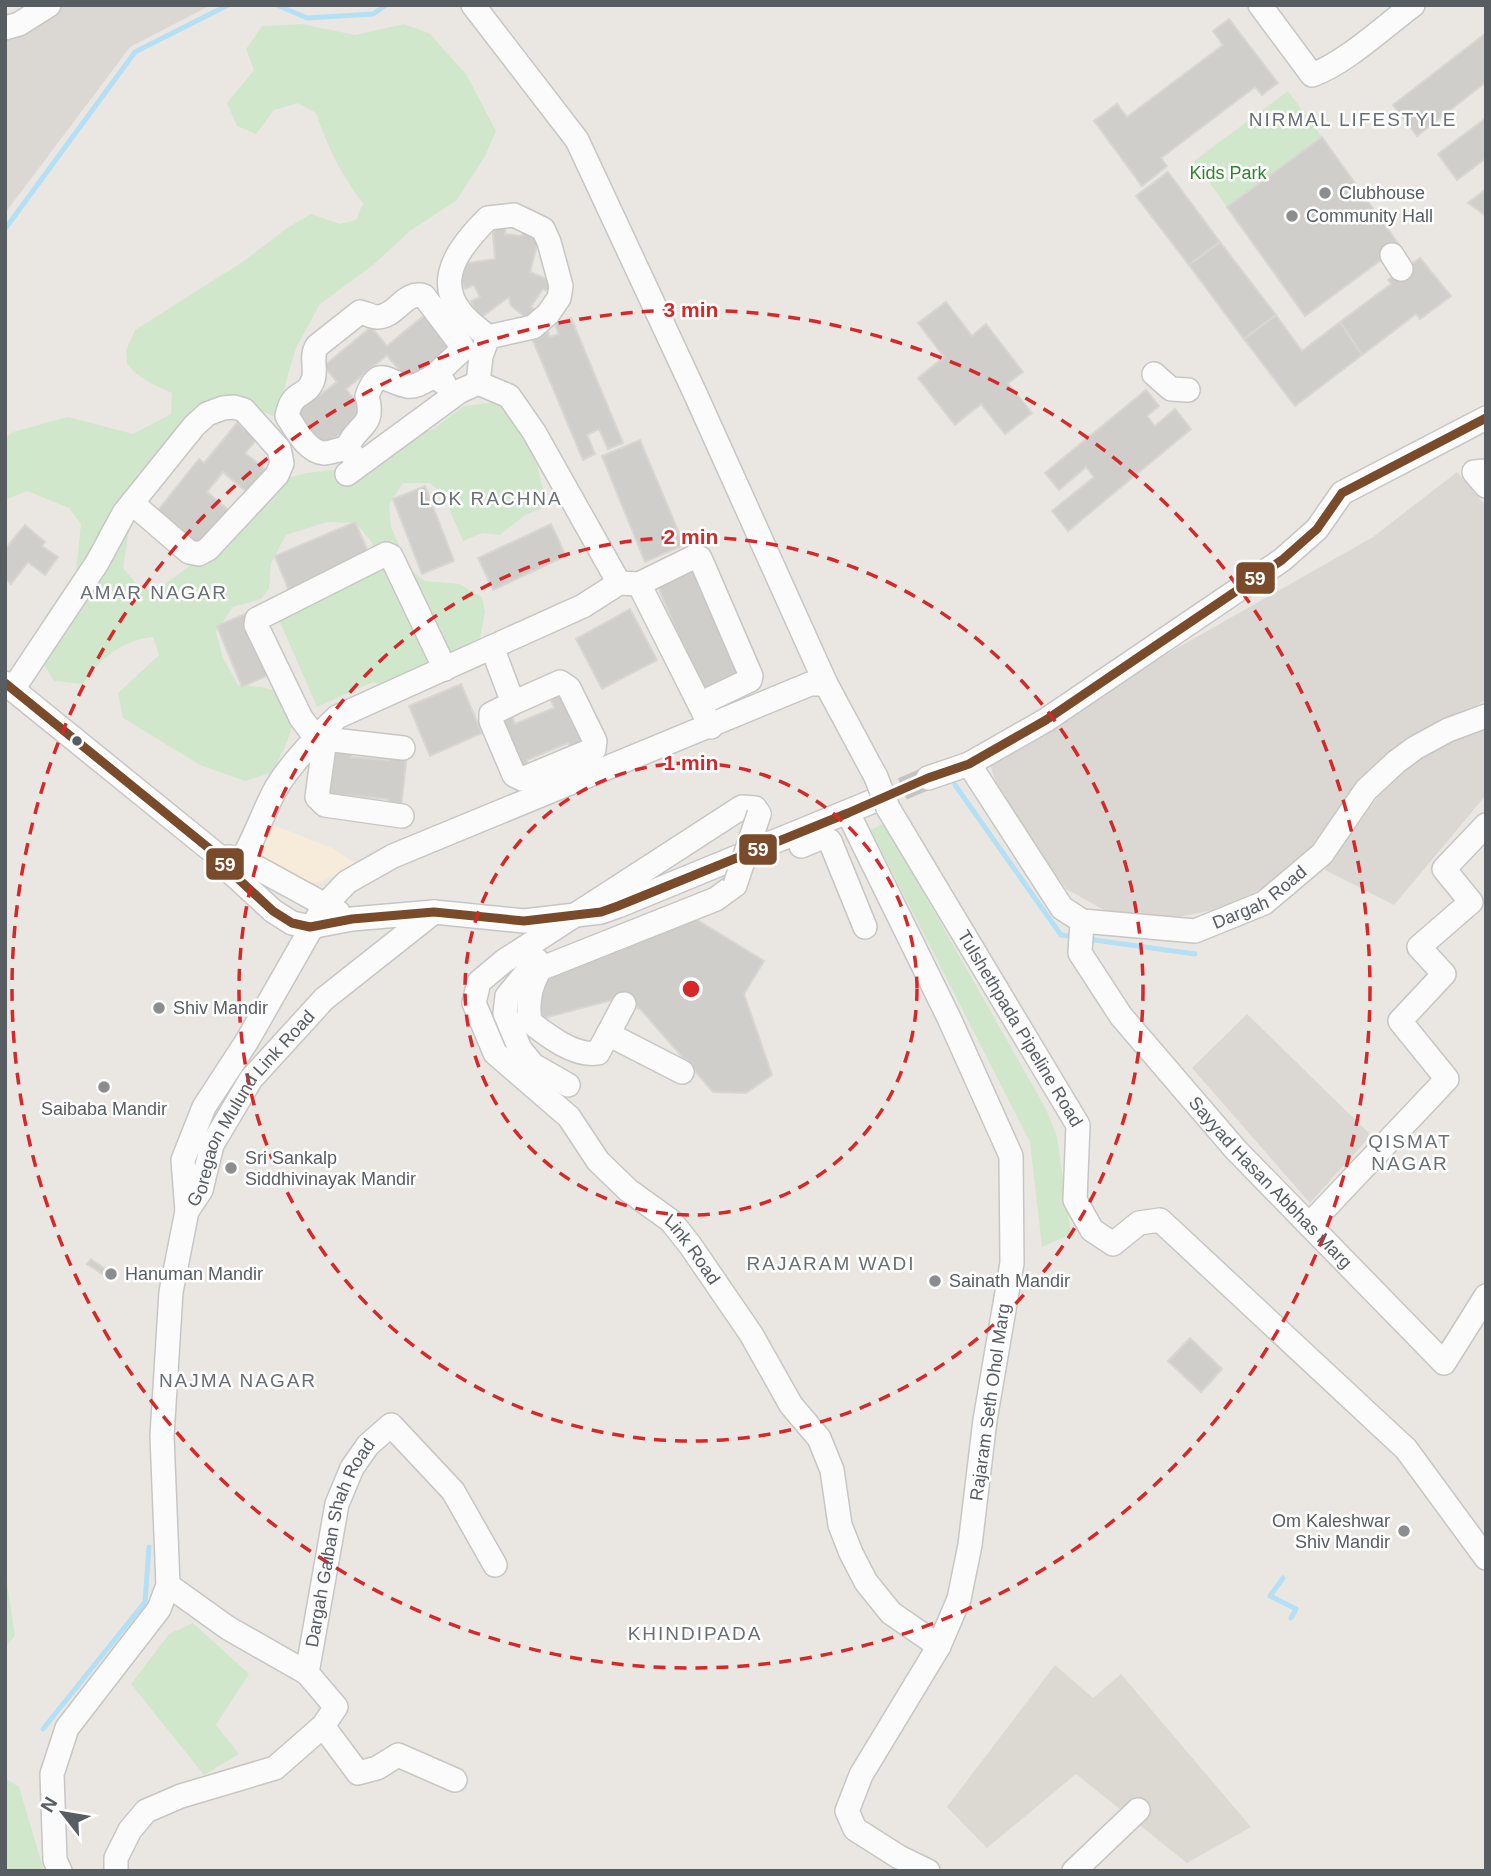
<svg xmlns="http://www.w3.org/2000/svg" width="1491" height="1876" viewBox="0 0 1491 1876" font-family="Helvetica,sans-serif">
<rect width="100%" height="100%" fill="#eae7e2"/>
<!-- commercial -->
<polygon fill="#f6ecd9" points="276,826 334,849 358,865 325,880 309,884 253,856"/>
<!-- industrial -->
<g fill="#dbd8d3">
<polygon points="62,5 211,5 130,47 5,213 5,40"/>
<polygon points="1457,472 1486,506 1486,700 1401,746 1312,850 1268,886 1218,909 1179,917 1110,913 1066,889 1001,797 987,756 1373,537"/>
<polygon points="1486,726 1486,795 1394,905 1325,870 1382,791 1419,758"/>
<polygon points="1247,1014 1371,1135 1310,1203 1192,1068"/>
</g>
<!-- education -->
<polygon fill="#dcd9d2" points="1055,1665 1093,1698 1121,1674 1251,1827 1187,1863 1076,1774 987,1848 947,1807"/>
<!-- green -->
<g fill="#d1e7cb">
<path d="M302,24L355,35L404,24L429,33L466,74L496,131L485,156L457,200L410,231L373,265L320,304L296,348L284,389L288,406L281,420L243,402L174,438L138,474L123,568L135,582L154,592L222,542L278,480L307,473L346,468L420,431L432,430L464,406L496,402L510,418L520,422L533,449L542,486L550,505L525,515L500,535L482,533L463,541L444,497L430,483H403L389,504L391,527L410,570L425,581L459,584L482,597L485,612L480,638L452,656L386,687L373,682L317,707L277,615L374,572L373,544L356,523L327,522L286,535L271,563L269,589L261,599L233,607L216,632L223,658L238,685C248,686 261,686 272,690C312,704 284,747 273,772L245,781L200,765L123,718L118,693L159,655L153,637C120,641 101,658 83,684L54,681L40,658L44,618L76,571L81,524L69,508L27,491L5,500V438L13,432L68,417L133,434L171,414L172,393L150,383L134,372L127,363L126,350L135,330L244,261L287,228L311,214L340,224L356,220L363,203C341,175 327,146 316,113L298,103L274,110L256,134L237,126L227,103L254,70L246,49L262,26Z"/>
<polygon points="1288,91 1322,137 1311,145 1339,240 1284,165 1227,207 1194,161"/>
<polygon points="884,823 1046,1109 1057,1137 1071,1234 1042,1247 1030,1142 871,830"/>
<polygon points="5,1569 15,1636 5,1648"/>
<polygon points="193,1623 249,1674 216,1725 239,1754 204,1775 131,1684 169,1634"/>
<polygon points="5,1778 19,1787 44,1871 5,1871"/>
</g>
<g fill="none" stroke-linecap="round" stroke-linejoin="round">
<!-- stream -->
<g stroke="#b4e0f6" stroke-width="5">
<polyline points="277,5 307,18 373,14 386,5"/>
<polyline points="5,229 135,52 228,5"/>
<polyline points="955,785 1061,935 1074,937"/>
<polyline points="1087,939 1195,954"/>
<polyline points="1283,1578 1270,1596 1296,1609 1291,1618"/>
<polyline points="43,1729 145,1602 149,1547"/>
</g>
</g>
<!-- building -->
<g fill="#d0cecb" stroke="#d9d6d2" stroke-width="2">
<polygon points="1229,19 1278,83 1262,95 1255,87 1161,158 1167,166 1142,186 1094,121 1117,104 1127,117 1223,45 1213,31"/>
<polygon points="1486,33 1486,82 1417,136 1393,105"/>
<polygon points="1486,118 1486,158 1457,180 1438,154"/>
<polygon points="1322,137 1400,246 1305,316 1227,207"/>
<polygon points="1168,172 1220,242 1189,265 1136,196"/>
<polygon points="1486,189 1486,216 1468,203"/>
<polygon points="492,223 506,225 505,234 522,236 523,227 541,230 530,272 558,284 551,294 543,289 531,307 539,312 533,323 511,306 509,297 479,319 471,301 480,297 474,285 465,289 454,265 495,259"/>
<polygon points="1220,242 1276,315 1244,339 1189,265"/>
<polygon points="1420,258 1451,296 1420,319 1416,314 1362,355 1340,322 1391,284 1388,280"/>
<polygon points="946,302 972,336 986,324 1023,372 1008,383 1032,413 1005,434 981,404 955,425 918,378 944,357 918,323"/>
<polygon points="432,309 458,343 409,382 387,355 346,389 366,415 319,450 294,415 337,382 324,366 371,327 387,346"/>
<polygon points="1276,315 1302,351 1340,322 1362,355 1295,406 1244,339"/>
<polygon points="571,318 623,443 608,449 599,429 587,435 595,454 583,460 531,336 547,329 550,337 559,334 555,324"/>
<polygon points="1146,390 1159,406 1147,416 1155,426 1175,409 1191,429 1068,531 1052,511 1094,477 1086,467 1059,490 1045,473"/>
<polygon points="237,423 257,439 245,453 269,472 250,495 223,472 207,492 232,513 201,550 155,514 199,459 204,463"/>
<polygon points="640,440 684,545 645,562 602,456"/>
<polygon points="425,486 454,561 422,574 393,499"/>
<polygon points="355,522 370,556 289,591 275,556"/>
<polygon points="551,524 566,556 493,590 478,558"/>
<polygon points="25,525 45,542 42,546 58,557 45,575 28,562 11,584 5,579 5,549"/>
<polygon points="699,567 743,675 701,692 657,584"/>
<polygon points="630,609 657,660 602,689 576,639"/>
<polygon points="247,613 271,674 242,687 217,626"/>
<polygon points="461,684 482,733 430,756 409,706"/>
<polygon points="565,690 587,745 572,751 568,743 527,760 530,769 519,773 497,719 511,713 515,724 554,708 550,697"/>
<polygon points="352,748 351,757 389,760 390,751 407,753 401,809 387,807 388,799 345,795 328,801 327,752"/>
<polygon points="694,918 764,961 744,994 772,1075 746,1093 713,1092 642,1011 623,997 544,1018 535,1002 544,980"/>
<polygon points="91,1259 108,1271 105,1276 87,1264"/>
<polygon points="1190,1338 1222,1369 1201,1392 1168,1361"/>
</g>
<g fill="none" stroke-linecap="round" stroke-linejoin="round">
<!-- minor-tunnel -->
<polyline stroke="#c6c4c2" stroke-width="23" stroke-dasharray="23 11" stroke-linecap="butt" points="871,802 928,778"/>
<defs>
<g id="minor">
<polyline points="473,5 577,140 694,391 826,684 876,777"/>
<path d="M1260,5L1312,75C1344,64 1385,26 1413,5"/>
<polyline points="5,28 19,24 49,5"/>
<polyline points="1392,255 1401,269"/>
<polyline points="1154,374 1171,389 1188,390"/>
<path d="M478,383L481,356L488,337C479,329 467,321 460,311C433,277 464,242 488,218L514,215L543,229L549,242L561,286L559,298L548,314L533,327L488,337"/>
<path d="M347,448C340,449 330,453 324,453C307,452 295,428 287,416C292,389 306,399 313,380C317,369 310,357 317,346L360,312C366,313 372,317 377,317C397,317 404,290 424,296L462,346V350L434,376"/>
<path d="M355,458L347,448C357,423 376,428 367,396C378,365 386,382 407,386C416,388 426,380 434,376L444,383"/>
<polyline points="1486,471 1474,472 1486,486"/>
<polyline points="347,474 460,391 478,383 509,396 534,432 619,583"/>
<polyline points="639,584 696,556 700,558 751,676 750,680 710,699"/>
<polyline points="492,647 513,703 491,714 491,721 514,775 522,779 594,749 595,741 569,688 560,682 513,703"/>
<polyline points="5,683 216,854 233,874 273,911 292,923 310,927 352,919 434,912 524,921 601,912 618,906 871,802"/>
<polyline points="13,689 97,563 124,513 194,426 207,414 223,408 234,407 244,410 279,449 282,463 277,475 208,549 199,554 189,552 132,503"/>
<polyline points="325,739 317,797 325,805 402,816"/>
<polyline points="403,748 316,738 301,718 256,625 257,619 386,554 391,556 445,669"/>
<path id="s1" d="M969,764L1062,908L1082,921L1195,931L1264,903L1322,854L1366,790L1396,762L1415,748L1448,730L1486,716"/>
<polyline points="928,778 969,764 1046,720 1282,560 1317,529 1342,493 1486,418"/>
<path id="s2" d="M888,808L1078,1125L1075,1200L1092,1230L1113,1244L1139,1223L1160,1220L1406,1449L1486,1558"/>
<polyline points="848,813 949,1018 1011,1156 1012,1263 985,1420 970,1545 959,1599 939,1646 861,1775 847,1811 855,1829 899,1857 928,1871"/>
<path id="s3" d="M759,814L755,808L742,807L504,961L479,982L474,1003L495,1053L569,1117L598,1161L628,1190L671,1221L690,1245L751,1334L791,1405L819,1438L832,1470L840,1525L851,1553L866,1582L891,1613L939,1646"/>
<polyline points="801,846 823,837 830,841 865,927"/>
<polyline points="229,857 243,860 338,912"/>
<path d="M233,874C251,849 260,819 274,792C287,767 317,737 337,717L583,606L619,583L639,584L711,727"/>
<path id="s4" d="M1082,921L1080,953L1121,1016L1236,1150L1444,1363L1486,1296"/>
<polyline points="537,960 507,996 505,1013 520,1049 533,1065 568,1085"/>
<path d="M624,1004L598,1053C575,1057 548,1036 530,1022C527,1002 530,987 540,969L716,899L735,885"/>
<polyline points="608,1034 682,1072"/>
<polyline points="187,1211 183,1160 204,1107 247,1041 324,906 347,882 393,856 810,684 826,684"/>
<polyline points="1310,1224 1447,1079 1400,1021 1444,974 1419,947 1471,902 1444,869 1486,825"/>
<path id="s5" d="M307,1673L337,1504L352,1468L368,1445L391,1425L453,1491L495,1565"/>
<polyline points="323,1726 358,1773 377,1768 398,1755 455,1780"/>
<path id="s6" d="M60,1871L55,1860L52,1774L67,1728L159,1609L168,1585L162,1436L171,1292L187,1211L201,1190L212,1145L251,1079L324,999L434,912"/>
<polyline points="116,1871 116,1858 130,1830 146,1811 181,1796 275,1768 323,1726 336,1707 307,1673 228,1628 168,1585"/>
<polyline points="1074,1871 1138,1810"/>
</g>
</defs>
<!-- minor casing -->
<use href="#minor" stroke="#c6c6c5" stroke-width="26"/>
<!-- minor -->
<use href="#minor" stroke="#fcfbfb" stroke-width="23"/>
<defs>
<g id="minor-bridge">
<polyline points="876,777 888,808"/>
<polyline points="735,885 759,814"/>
</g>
</defs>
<!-- minor-bridge casing -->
<use href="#minor-bridge" stroke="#c6c6c5" stroke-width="26" stroke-linecap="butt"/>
<!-- minor-bridge -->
<use href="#minor-bridge" stroke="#fcfbfb" stroke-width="23"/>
<defs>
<polyline id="bus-1" points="5,683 216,854 233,874 273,911 292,923 310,927 352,919 434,912 524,921 601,912 618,906 848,813 928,778 969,764 1046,720 1282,560 1317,529 1342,493 1486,418"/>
</defs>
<!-- bus-1 casing -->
<use href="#bus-1" stroke="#fff" stroke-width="14"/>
<!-- bus-1 -->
<use href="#bus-1" stroke="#7a4b2a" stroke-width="9"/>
</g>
<!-- distance rings -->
<g fill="none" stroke="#d62828" stroke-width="3.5" stroke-dasharray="12 9">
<circle cx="691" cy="989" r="226"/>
<circle cx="691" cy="989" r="452"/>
<circle cx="691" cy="989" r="679"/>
</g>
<!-- markers -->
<g fill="#8b8d8f" stroke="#fff" stroke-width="2.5">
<circle cx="1325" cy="193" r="7"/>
<circle cx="1292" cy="216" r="7"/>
<circle cx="159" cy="1008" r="7"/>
<circle cx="104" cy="1087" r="7"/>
<circle cx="231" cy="1168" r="7"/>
<circle cx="111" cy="1274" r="7"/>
<circle cx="935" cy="1281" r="7"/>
<circle cx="1404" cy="1531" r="7"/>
</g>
<circle fill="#585d62" stroke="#fff" stroke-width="2.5" cx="77" cy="741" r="6"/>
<g text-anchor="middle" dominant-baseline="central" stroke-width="5" stroke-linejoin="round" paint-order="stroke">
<!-- park labels -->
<g font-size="18" fill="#31842e" stroke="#fff">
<text x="1228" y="173">Kids Park</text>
</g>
<!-- poi labels -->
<g font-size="18" fill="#585d62" stroke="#fff" text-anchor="start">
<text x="1339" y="193">Clubhouse</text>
<text x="1306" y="216">Community Hall</text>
<text x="173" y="1008">Shiv Mandir</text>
<text x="104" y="1109" text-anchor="middle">Saibaba Mandir</text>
<text x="245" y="1158">Sri Sankalp<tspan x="245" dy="21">Siddhivinayak Mandir</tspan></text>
<text x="125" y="1274">Hanuman Mandir</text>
<text x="949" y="1281">Sainath Mandir</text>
<text x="1390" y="1521" text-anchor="end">Om Kaleshwar<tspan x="1390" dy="21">Shiv Mandir</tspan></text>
</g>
<!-- street labels -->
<g font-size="18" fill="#585d62" stroke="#fff">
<text stroke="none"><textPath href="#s1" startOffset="382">Dargah Road</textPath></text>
<text stroke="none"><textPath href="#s2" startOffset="257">Tulshethpada Pipeline Road</textPath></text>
<text stroke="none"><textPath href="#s6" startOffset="821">Goregaon Mulund Link Road</textPath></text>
<text stroke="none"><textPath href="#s4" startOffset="331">Sayyad Hasan Abbhas Marg</textPath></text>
<text stroke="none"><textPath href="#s3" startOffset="693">Link Road</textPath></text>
<text transform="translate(990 1402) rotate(-82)">Rajaram Seth Ohol Marg</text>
<text stroke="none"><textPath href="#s5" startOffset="135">Dargah Gaiban Shah Road</textPath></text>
</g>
<!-- neighbourhood labels -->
<g font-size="19" letter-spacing="2" fill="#696f74" stroke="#fff">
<text x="1353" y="119">NIRMAL LIFESTYLE</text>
<text x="491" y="498">LOK RACHNA</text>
<text x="154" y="592">AMAR NAGAR</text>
<text x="1410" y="1141">QISMAT<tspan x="1410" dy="22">NAGAR</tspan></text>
<text x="831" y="1263">RAJARAM WADI</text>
<text x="238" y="1380">NAJMA NAGAR</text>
<text x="695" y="1633">KHINDIPADA</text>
</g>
</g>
<circle cx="691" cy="989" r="10" fill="#d62828" stroke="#fff" stroke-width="3.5"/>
<g font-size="21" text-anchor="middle" font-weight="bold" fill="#d62828" stroke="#fff" stroke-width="5" stroke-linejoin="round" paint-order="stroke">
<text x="691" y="317">3 min</text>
<text x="691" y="544">2 min</text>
<text x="691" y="770">1 min</text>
</g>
<g stroke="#fff" stroke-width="2.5">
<rect x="1235" y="561" width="41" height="34" rx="7" fill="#7a4b2a"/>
<rect x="738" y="833" width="40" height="33" rx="7" fill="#7a4b2a"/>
<rect x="205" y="847" width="40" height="34" rx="7" fill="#7a4b2a"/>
</g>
<g font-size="19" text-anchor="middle" font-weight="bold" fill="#fff">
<text x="1255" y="585">59</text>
<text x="758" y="856">59</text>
<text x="225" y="871">59</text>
</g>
<!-- border -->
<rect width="1491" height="1876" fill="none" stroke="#585d62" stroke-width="14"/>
<!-- north arrow -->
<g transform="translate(63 1813) rotate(301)" stroke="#ffffff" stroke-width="5" paint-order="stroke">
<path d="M0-5L12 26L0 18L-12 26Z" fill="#585d62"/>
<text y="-10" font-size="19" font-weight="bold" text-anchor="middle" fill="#585d62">N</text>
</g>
</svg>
